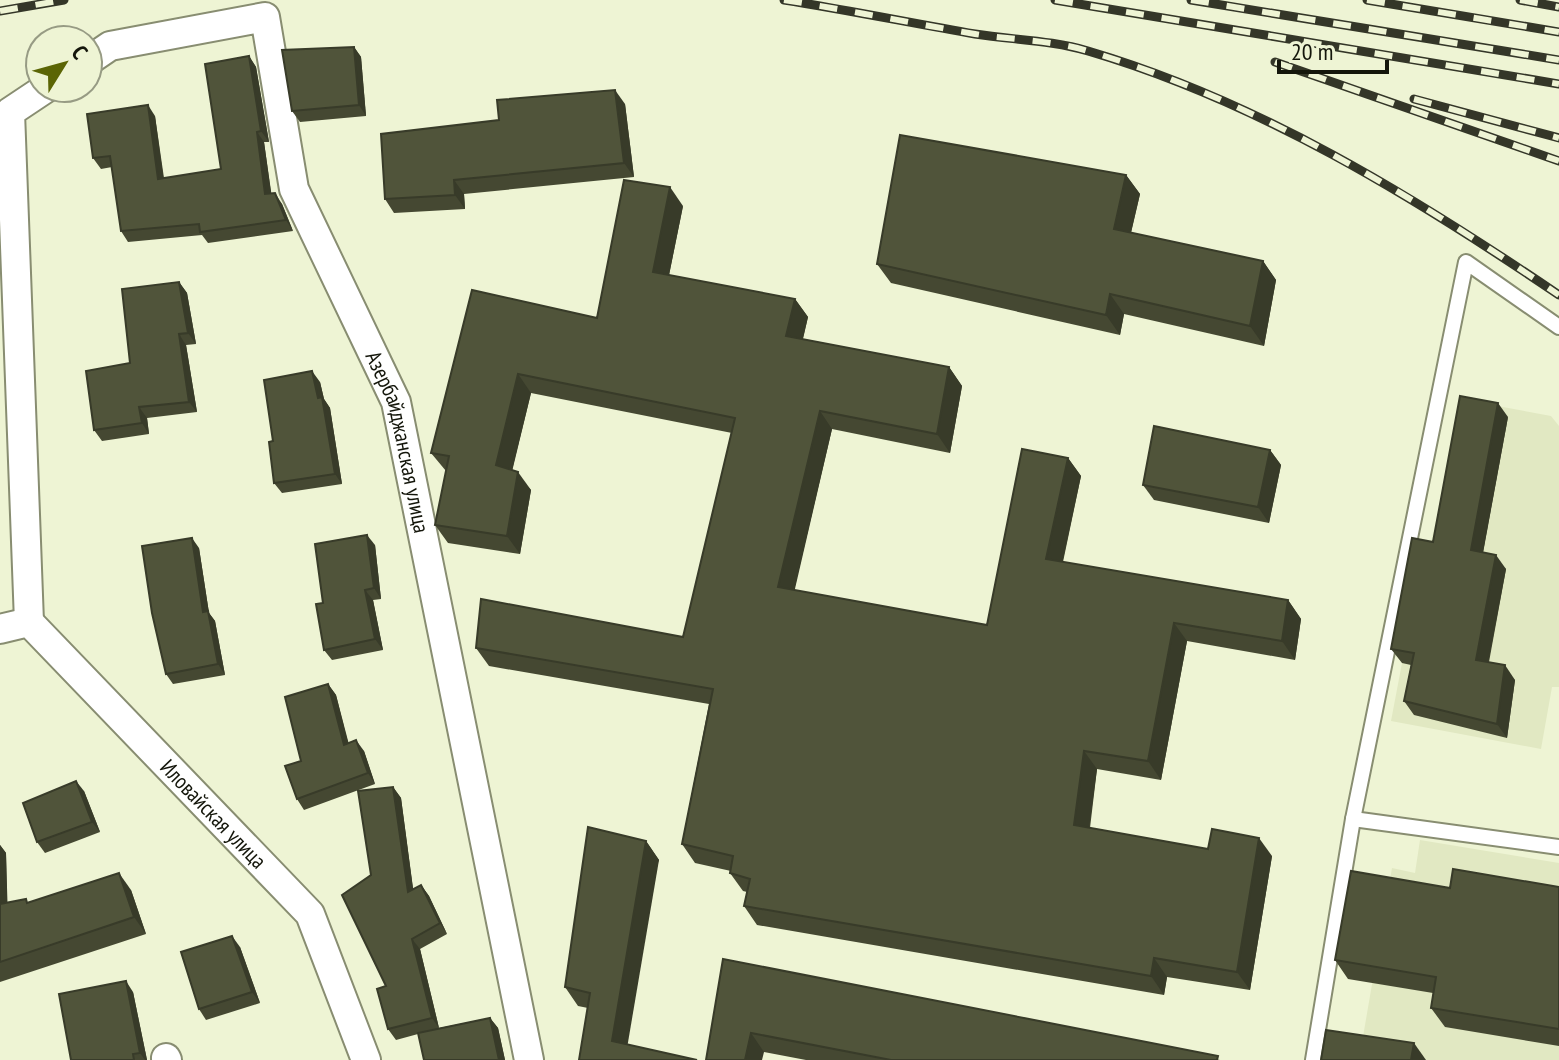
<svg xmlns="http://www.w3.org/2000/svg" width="1559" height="1060" viewBox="0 0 1559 1060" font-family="'PT Sans Narrow',sans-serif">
<rect width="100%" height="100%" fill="#eef4d4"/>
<!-- built -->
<g fill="#e1e8c2">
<polygon points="1465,400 1551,416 1559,426 1559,687 1552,687 1541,749 1391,721 1402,663"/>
<polygon points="1420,840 1559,863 1559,1060 1359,1060 1392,868 1415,873"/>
</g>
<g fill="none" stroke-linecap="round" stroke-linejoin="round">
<defs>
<g id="lane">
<polyline points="1353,819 1559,847"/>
<polyline points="1313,1060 1353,819 1466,262 1559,327"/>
</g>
<g id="street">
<path id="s1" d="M88,61L110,46L265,17L294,189L396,402L529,1060"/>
<polyline points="29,622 10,112 46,88"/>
<path id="s2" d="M0,629L29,622L310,914L366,1060"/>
<polyline points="166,1058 167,1060"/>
</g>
</defs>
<!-- lane casing -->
<use href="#lane" stroke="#888d71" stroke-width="18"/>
<!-- street casing -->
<use href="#street" stroke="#888d71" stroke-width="32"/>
<!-- lane -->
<use href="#lane" stroke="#fff" stroke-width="14"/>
<!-- street -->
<use href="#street" stroke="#fff" stroke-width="28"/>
<defs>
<g id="rail">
<path d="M784,0C848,10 911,23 975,34C1012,40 1052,40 1088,51C1258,101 1413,196 1559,295"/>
<polyline points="1055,0 1559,84"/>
<polyline points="1191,0 1559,60"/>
<polyline points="1367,0 1559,32"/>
<polyline points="1520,0 1559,7"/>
<polyline points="0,11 64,0"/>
<polyline points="1275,62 1559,161"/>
<polyline points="1414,99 1559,138"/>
</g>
</defs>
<!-- rail casing -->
<use href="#rail" stroke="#343628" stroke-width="9"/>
<!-- rail -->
<use href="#rail" stroke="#eef4d4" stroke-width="6" stroke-dasharray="18" stroke-linecap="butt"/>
</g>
<!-- wall -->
<g fill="#454832">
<polygon points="354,47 361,57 366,116 300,122 292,111"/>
<polygon points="249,56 256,67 269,142 264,142 271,193 282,204 293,231 208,243 202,235 128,242 121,231 112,167 101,169 93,158 155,116 164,178 221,169"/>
<polygon points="625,104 634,177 464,194 465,209 394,213 385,199 499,120"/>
<polygon points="1126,175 1140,194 1131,233 1263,261 1276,280 1264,346 1124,314 1120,335 891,283 877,264"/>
<polygon points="683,206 669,275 795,299 808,317 803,339 949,367 962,386 950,453 832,429 794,590 987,625 1068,458 1081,476 1063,562 1288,600 1301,619 1295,660 1187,641 1161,780 1097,769 1090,828 1208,849 1272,856 1250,990 1167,977 1164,995 757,925 744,906 747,892 743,891 730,873 731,871 695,863 682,844 709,704 489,666 476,648 683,637 732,433 531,393 512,470 531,490 520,554 448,543 435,525 446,471 431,453 472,290 597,318"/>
<polygon points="179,282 187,293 196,344 186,345 197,412 147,418 149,434 102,441 94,430 130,363"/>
<polygon points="320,382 324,399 330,408 342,484 282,493 274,483 273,441"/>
<polygon points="1508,417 1483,552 1506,569 1489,662 1515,680 1507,738 1414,715 1404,701 1411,665 1402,663 1391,649 1433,542"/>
<polygon points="1270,450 1281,465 1269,523 1154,500 1143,485"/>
<polygon points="375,545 381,599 373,600 383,650 332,660 324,650 323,603"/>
<polygon points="199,548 209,613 215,621 225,675 173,684 166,674"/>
<polygon points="328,684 336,695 348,743 364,751 375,784 304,810 297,799 301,761"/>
<polygon points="393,787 401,798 413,889 421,885 429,896 447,934 420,949 439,1028 490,1018 498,1028 505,1060 424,1060 418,1034 396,1040 388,1029 386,986 371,875"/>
<polygon points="84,791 100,832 45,853 37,842"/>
<polygon points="646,841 659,860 579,1060 588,1008 578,1006 565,987"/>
<polygon points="0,845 6,853 7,903 29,903 131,890 146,934 0,982"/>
<polygon points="1559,887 1559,1046 1445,1027 1431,1008 1433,993 1348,979 1335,960 1450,888"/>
<polygon points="240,947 260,1003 206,1020 199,1009"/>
<polygon points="723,959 1220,1060 806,1060 764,1052 706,1060"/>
<polygon points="133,992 147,1060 71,1060"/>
</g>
<!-- shaded-wall -->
<g fill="#383b29">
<polygon points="354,47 361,57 366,116 359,105"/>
<polygon points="249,56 256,67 269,142 261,131"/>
<polygon points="615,90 625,104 634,177 624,163"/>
<polygon points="148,105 155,116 165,190 158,179"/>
<polygon points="257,132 264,142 273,205 265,194"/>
<polygon points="1126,175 1140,194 1127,249 1114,229"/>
<polygon points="454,180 464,194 465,209 455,195"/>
<polygon points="670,187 683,206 666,290 653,272"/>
<polygon points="275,193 282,204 293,231 286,220"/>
<polygon points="1263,261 1276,280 1264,346 1250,326"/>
<polygon points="179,282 187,293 196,344 188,333"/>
<polygon points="1110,294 1124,314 1120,335 1106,315"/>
<polygon points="795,299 808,317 799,354 786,336"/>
<polygon points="179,334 186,345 197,412 189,402"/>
<polygon points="949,367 962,386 950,453 937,434"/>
<polygon points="312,371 320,382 324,399 330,408 342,484 335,474"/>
<polygon points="518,374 531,393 509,484 496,465"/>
<polygon points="1498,403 1508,417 1481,564 1471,550"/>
<polygon points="139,407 147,418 149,434 142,423"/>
<polygon points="820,411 832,429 791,606 778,587"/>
<polygon points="1270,450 1281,465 1269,523 1258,507"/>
<polygon points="1068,458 1081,476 1059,578 1046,559"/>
<polygon points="518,472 531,490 520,554 507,536"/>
<polygon points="367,535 375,545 381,599 374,588"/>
<polygon points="192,538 199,548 209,613 215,621 225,675 218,664 203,612"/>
<polygon points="1496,555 1506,569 1486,674 1476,660"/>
<polygon points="365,590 373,600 383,650 375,639"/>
<polygon points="1288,600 1301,619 1295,660 1282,641"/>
<polygon points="1174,623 1187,641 1161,780 1148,761"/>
<polygon points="1505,665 1515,680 1507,738 1497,724"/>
<polygon points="328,684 336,695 352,756 344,745"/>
<polygon points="356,740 364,751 375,784 368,773"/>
<polygon points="1084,751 1097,769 1087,844 1074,825"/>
<polygon points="76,781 84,791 100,832 92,822"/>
<polygon points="393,787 401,798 415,903 408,892"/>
<polygon points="1259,838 1272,856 1250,990 1237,972"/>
<polygon points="646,841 659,860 625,1060 612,1041"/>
<polygon points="0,845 6,853 8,921 0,910"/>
<polygon points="119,873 131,890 146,934 134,917"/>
<polygon points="421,885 429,896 447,934 440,923"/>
<polygon points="232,936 240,947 260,1003 252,992"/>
<polygon points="412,939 420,949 439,1028 432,1018"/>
<polygon points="1154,958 1167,977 1164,995 1151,976"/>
<polygon points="126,981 133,992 147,1060 145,1060 140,1053"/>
<polygon points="490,1018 498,1028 505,1060 499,1060"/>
<polygon points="751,1033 764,1052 762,1060 745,1060"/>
<polygon points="1414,1043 1426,1060 1411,1060"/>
</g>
<!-- building -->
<g fill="#50543a" stroke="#383b29" stroke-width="2">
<polygon points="354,47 359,105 292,111 282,50"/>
<polygon points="249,56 261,131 257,132 265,194 275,193 286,220 200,232 199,224 121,231 110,156 93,158 87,114 148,105 158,179 221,169 205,64"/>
<polygon points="615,90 624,163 454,180 455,195 385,199 381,134 499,120 497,100"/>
<polygon points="900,135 1126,175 1114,229 1263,261 1250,326 1110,294 1106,315 877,264"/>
<polygon points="624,180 670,187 653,272 795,299 786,336 949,367 937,434 820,411 778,587 987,625 1022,449 1068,458 1046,559 1288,600 1282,641 1174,623 1148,761 1084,751 1074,825 1208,849 1212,829 1259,838 1237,972 1154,958 1151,976 744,906 750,879 730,873 733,856 682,844 713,689 476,648 481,599 683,637 735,418 518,374 496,465 518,472 507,536 435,525 449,456 431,453 472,290 597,318"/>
<polygon points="179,282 188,333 179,334 189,402 139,407 142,423 94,430 86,371 130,363 122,289"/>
<polygon points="312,371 318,398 322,397 335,474 274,483 269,442 273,441 264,380"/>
<polygon points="1460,396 1498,403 1471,550 1496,555 1476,660 1505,665 1497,724 1404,701 1414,653 1391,649 1412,538 1433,542"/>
<polygon points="1154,426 1270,450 1258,507 1143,485"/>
<polygon points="367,535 374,588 365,590 375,639 324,650 316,604 323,603 315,544"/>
<polygon points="192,538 203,612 208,611 218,664 166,674 152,613 142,546"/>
<polygon points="328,684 344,745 356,740 368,773 297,799 285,766 301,761 285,697"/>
<polygon points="76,781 92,822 37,842 23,803"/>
<polygon points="393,787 408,892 421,885 440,923 412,939 432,1018 388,1029 377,989 386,986 342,895 371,875 358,791"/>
<polygon points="588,827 646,841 612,1041 697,1060 579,1060 590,993 565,987"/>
<polygon points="1453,869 1559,887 1559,1029 1431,1008 1436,977 1335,960 1351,871 1450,888"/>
<polygon points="119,873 134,917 0,962 0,904 26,899 27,903"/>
<polygon points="232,936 252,992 199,1009 181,952"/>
<polygon points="723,959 1218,1056 1217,1060 891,1060 751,1033 745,1060 706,1060"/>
<polygon points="126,981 140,1053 133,1054 134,1060 71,1060 59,994"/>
<polygon points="490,1018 499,1060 424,1060 418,1033"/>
<polygon points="1326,1030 1414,1043 1411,1060 1321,1060"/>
</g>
<g text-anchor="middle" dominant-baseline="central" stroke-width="8" stroke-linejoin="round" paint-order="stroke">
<!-- street labels -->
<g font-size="22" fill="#14160b" stroke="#eef4d4">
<text stroke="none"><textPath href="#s1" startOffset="634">Азербайджанская улица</textPath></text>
<text stroke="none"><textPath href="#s2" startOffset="296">Иловайская улица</textPath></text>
</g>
</g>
<!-- north arrow -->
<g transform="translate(64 64) rotate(53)"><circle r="38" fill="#eef4d4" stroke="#979b84" stroke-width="2"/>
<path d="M0-6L14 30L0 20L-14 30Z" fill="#5b6505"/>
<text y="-12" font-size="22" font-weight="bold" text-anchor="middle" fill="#14160b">С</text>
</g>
<!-- scale -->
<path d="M1279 60v12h108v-12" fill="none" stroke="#14160b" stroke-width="4"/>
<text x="1291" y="60" font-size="24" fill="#14160b" stroke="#eef4d4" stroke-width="6" paint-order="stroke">20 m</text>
</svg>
